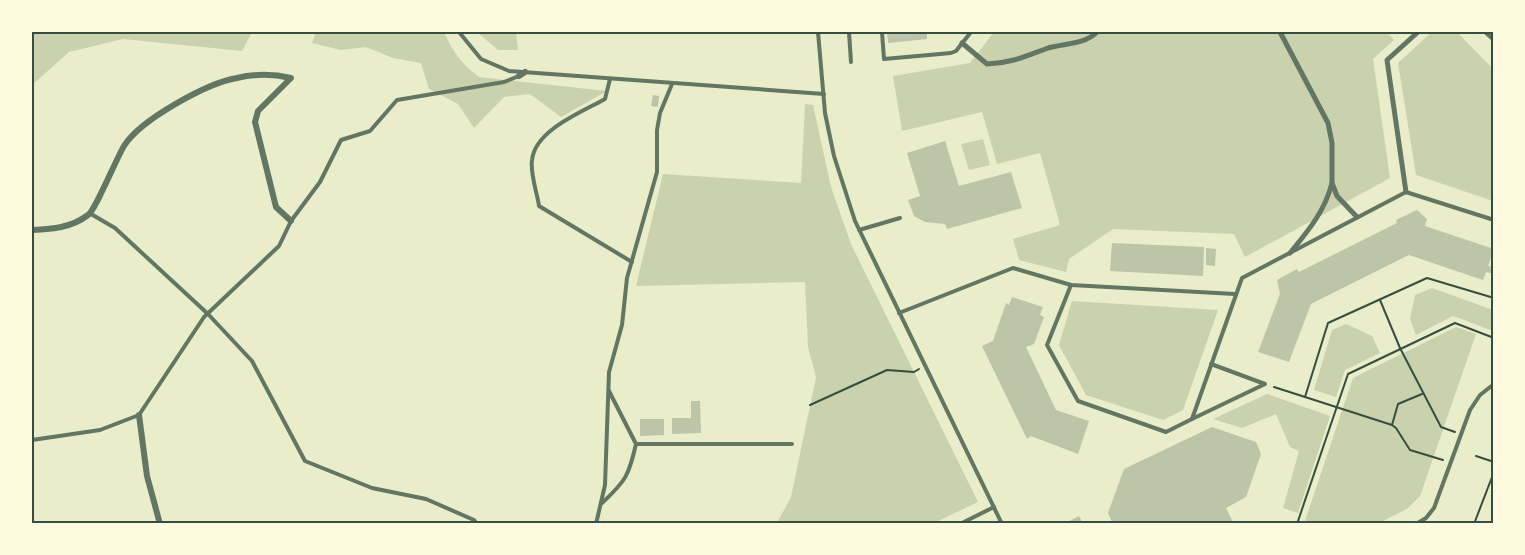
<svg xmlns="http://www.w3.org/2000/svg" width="1525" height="555" viewBox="0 0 1525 555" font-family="'Alegreya Sans',sans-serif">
<rect width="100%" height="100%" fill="#e9edc9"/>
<!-- green -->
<g fill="#cad2ad">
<polygon points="32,32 252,32 242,51 123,39 69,52 32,85"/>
<path d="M316,32H444C452,50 462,65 479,77L607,91L561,117L530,94L504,97L474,128L458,104L429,89L421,63L393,58L366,47L341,50L312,43Z"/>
<polygon points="477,32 516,32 518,50 498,50"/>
<polygon points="994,32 1387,32 1394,40 1373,59 1390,178 1245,257 1234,234 1113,229 1069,259 1066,272 1019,260 1013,239 1060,225 1040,153 997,164 982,112 902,131 893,76 970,63"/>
<polygon points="1432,32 1457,32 1493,69 1493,201 1416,175 1398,63"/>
<polygon points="805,104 813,105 831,187 851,244 978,502 934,523 777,523 791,497 816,377 808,347 805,282 636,286 663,174 801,183"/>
<polygon points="983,139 990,165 969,170 961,144"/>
<polygon points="1432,288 1493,310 1493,331 1453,316 1416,335 1410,319 1415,295"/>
<polygon points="1072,301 1218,310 1183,410 1163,420 1086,395 1059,345"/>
<polygon points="1346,324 1372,336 1380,353 1345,370 1336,397 1314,390 1332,330"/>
<polygon points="1456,327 1476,334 1420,496 1407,509 1379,523 1304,524 1353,378"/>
<polygon points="1267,394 1330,416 1298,513 1283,508 1299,451 1290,447 1276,414 1242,428 1213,419"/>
</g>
<!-- building -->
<g fill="#bcc5a7">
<polygon points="887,32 927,32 927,39 888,43"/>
<polygon points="653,95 659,96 658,107 651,106"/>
<polygon points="945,141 959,186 1011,172 1022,208 947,229 945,224 925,222 914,216 908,200 920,196 907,153"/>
<polygon points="1417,210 1427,219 1425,226 1494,249 1488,266 1494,267 1494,274 1486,272 1483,280 1409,255 1311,304 1289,362 1258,352 1280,294 1277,280 1297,269 1299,272 1397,223 1396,220"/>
<polygon points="1112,243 1204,247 1203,276 1110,271"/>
<polygon points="1206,248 1216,249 1215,266 1206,265"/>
<polygon points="1012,297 1043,307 1040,315 1044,317 1034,344 1026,347 1056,410 1089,421 1078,454 1031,436 1027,439 982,346 993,341 1006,303 1009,305"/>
<polygon points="691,401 700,401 701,433 672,434 672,418 691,418"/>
<polygon points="640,419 664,419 664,435 640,436"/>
<polygon points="1212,427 1256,442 1261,454 1246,497 1226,508 1234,524 1113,524 1108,513 1124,469"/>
<polygon points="1079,516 1083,524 1064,524"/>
</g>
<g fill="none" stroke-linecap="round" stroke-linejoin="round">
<!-- path -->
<g stroke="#344e41" stroke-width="2">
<polyline points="1380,300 1400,348 1441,427 1455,432"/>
<polyline points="1274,387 1392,425 1396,428 1410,450 1443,460"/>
<polyline points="1305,397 1328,323 1427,278 1494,298"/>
<polyline points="810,405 887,370 914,372 919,369"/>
<polyline points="1392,425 1398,404 1422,394"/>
<polyline points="1476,456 1494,462"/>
<polyline points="1297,524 1348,374 1455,323 1494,338"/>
<polyline points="1474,524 1494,472"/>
</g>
<!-- service -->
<g stroke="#617663" stroke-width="4">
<polyline points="459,32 481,59 509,71 824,94"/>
<polyline points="818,32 825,113 834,156 855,221 1002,524"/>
<polyline points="849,32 851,62"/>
<polyline points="882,32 884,59 951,53 956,51 971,32"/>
<polyline points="1485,32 1494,40"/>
<path d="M610,79L605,99C582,112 535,130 532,160C530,174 537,192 539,206L632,262"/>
<polyline points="91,214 115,228 208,314 252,361 305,461 372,488 426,499 474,520 477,524"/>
<polyline points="859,230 900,218"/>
<polyline points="1071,285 1047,345 1078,401 1166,432 1192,419 1242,278 1406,192 1494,220"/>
<polyline points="899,313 1013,268 1071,285 1235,294"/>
<polyline points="609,391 636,444"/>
<polyline points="1192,419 1265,384 1211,364"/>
<polyline points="32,440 100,430 139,415 204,317 279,246 291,221 320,182 341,140 370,131 397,100 504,82 519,76"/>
<path d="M602,503C626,481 629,475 636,444H792"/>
<polyline points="596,524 605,485 609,372 622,325 627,278 657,172 657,130 660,113 672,84"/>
<polyline points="960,524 994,507"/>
<polyline points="1416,524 1426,518 1434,508 1470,410 1480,395 1494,384"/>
</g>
<!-- pedestrian -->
<g stroke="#617663" stroke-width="5">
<polyline points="1280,32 1328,123 1332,143 1332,183 1337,196 1357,217"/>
<path d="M962,43L987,64C1012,63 1026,56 1048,48C1065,43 1084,45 1097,32"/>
<polyline points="1406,192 1387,60 1418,32"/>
<path d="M1290,253C1308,231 1325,211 1332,183"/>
</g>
<!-- minor -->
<g stroke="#617663" stroke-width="6">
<polyline points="519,76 525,72"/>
<path d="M32,230C52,229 71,228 88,215C95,211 117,157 124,146C140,120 207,83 237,78C254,74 274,74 291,78L258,111L255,122L276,207L291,221"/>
<polyline points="139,415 147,476 160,524"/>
</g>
</g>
<!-- border -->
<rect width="1525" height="555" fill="none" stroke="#fefae0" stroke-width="66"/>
<rect x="33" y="33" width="1459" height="489" fill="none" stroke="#344e41" stroke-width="2"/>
</svg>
